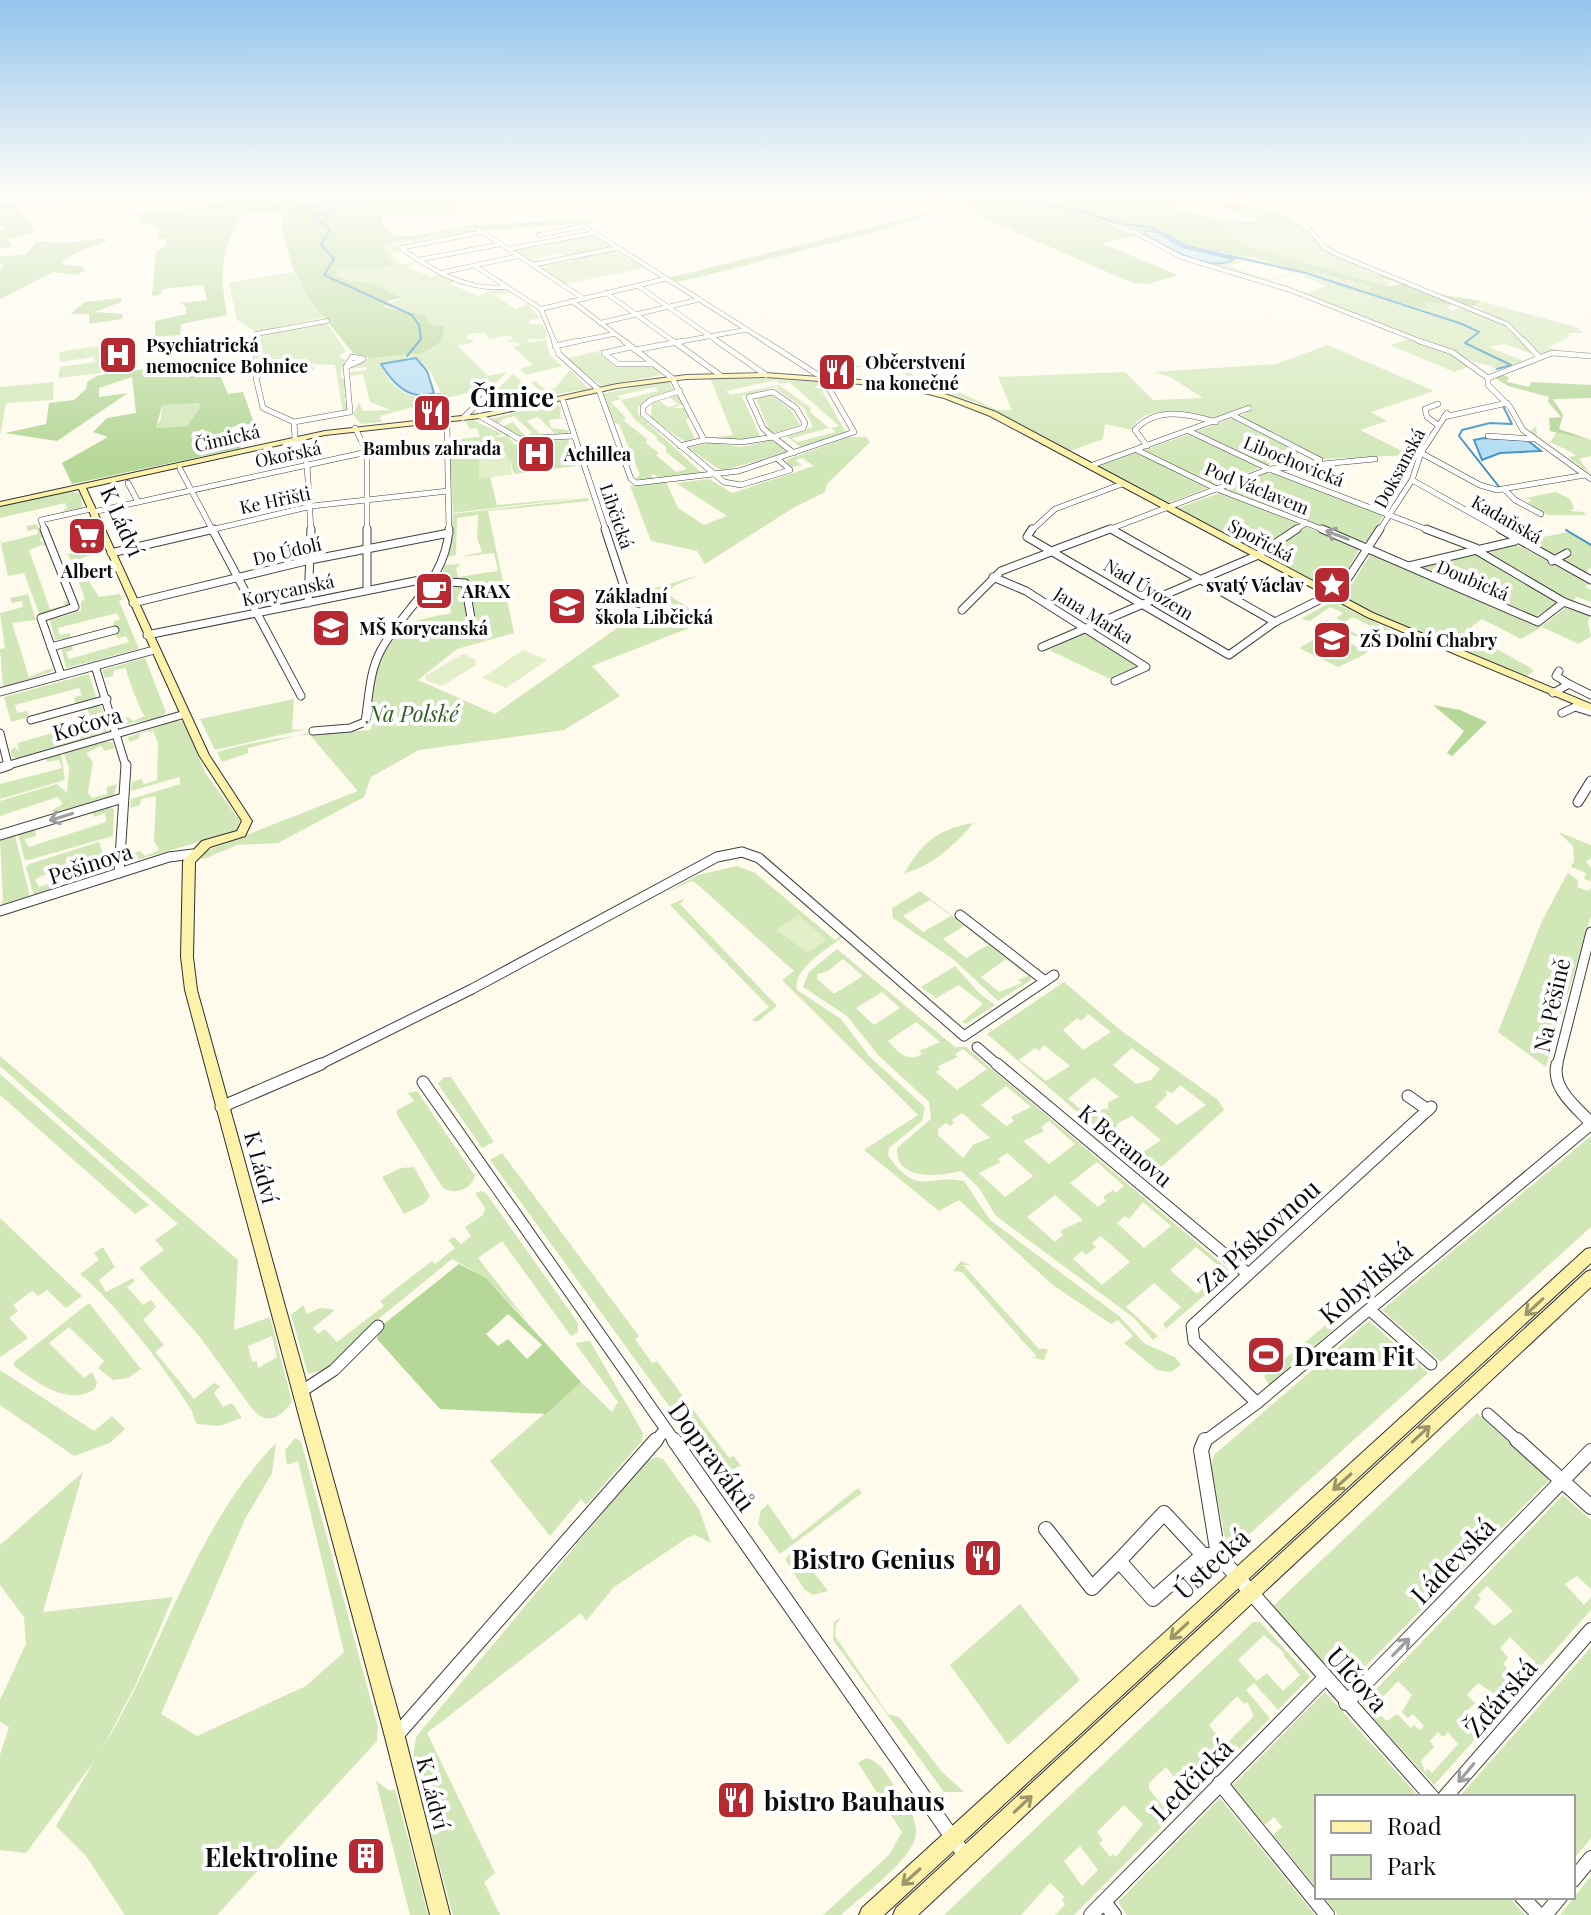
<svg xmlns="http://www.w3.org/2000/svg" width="1591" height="1915" viewBox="0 0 1591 1915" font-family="'Playfair Display',serif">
<rect width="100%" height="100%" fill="#fefbed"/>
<!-- green -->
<g fill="#d1e7b8" fill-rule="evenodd">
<polygon points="254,193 359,193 360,196 259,208 259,194"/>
<path d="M456,193L382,214L381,225H385L366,245L393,264L381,244L471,227L477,232L452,233L459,235L443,238L447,236L419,239L428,242L411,245L415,243L412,241L392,244L401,247L397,248L402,252L390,254L404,265L413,261L417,263L409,268L432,277L439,273L457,281L450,284L479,296C486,294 497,284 510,293L494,295L516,309L527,304L541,318L529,320L530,324H543L547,335L544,339H528V343L546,340L550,355L562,366L526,375L520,369L533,365L513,347L520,345L518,342L506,341L513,339L510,335L488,339L486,333H470L466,338L475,342L458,346L488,376L507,372L493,386L482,389L478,396L466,393L444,399L430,371L417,358L381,364C387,383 406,399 426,397L431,402L380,416L382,422L361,424L353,414L359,403L363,411L391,410L370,402L363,374L351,376L350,372L367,370V367L350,369L428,323L425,315L381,306L401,299L349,281L330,286L307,206Z"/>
<polygon points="1274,225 1310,233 1325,250 1391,282 1386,286 1240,244 1226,228"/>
<polygon points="591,235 612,247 562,258 562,253 534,259 542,262 532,262 515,250 551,245 543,244"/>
<polygon points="614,250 644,268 565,284 539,266 574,261 566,259"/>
<path d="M1229,253L1284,266L1302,276L1317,272L1375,287L1365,293L1429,309L1421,301L1456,303L1446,308L1452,311L1464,306L1507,325L1532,354L1504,344L1488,347L1524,361L1490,372L1495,368C1487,363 1480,365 1472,361C1412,337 1352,313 1291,289L1308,293L1326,286L1295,273L1270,281L1208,263L1232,261L1227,256ZM1250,259L1291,272V273L1270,280L1228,266Z"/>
<polygon points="293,272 326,317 257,332 237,320 229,283"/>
<polygon points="1483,302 1576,327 1583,333 1566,333 1571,336 1548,347 1565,353 1536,354 1518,330 1475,306"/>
<polygon points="326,322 346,351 339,357 346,360 340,376 344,379 346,390 343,392 347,397 344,398 350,409 343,412 335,365 311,364 315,370 283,374 271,366 257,366 251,341 260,334"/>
<polygon points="1410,339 1445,350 1468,367 1454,372 1390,345"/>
<polygon points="626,345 598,352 620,370 613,363 651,366 662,375 601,386 567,358"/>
<path d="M1328,345L1434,391L1371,412L1387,421L1360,430L1410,455L1322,459L1240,417L1254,408L1250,406C1239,410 1225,419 1214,419C1191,419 1143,400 1132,430L1105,424L1103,439L1069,451L975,402L918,384L894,366L874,364L828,375L817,371L881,363L904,369L919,379L944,385L997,410H1012L998,377L1125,372L1153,400L1203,398L1170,377L1154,372L1276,364Z"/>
<polygon points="96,346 100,348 101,373 58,378 60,367 95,362 94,357 60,362 59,352"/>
<polygon points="570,370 589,389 545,396 531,382 535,381 546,390 555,388"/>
<polygon points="513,374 538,397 488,411 476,410"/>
<path d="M743,377L822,382L814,388L825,389L822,391L846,432L802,448L786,436L813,427L804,408L776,389L780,386L742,396L760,436L733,443L709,438L733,435L710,378ZM776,380L781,384L789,382L839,426L831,428L836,432L797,442L792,438L829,428L810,412L811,408L779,385L730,395L726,391Z"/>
<polygon points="54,382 53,400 6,403 0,436 0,387"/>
<path d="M659,382L668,381L675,390L654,396L638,407V414L704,475L662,480L654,474L651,475L654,479H635L640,475L619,424L615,423L602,394ZM655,387L658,391L621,400L635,420L658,438L656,439L666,447V452L687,469L676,472L656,455L659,453L646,443L647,439L623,420L626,418L611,402L621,399L617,396Z"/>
<polygon points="679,395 683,404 673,408 686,408 690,417 686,420 695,439 685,442 651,418 652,403 660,401 668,407 678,404 669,397"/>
<polygon points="771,395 791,410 801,426 776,434 765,428 768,427 756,399"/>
<polygon points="199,402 201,408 187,426 155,428 161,419 162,405"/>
<polygon points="553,403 561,407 560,417 565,418 549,420 551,428 569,430 567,434 556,435 538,417 527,421 542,436 523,438 501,427 513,422 525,436 532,433 514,416 503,419 497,425 487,420"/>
<polygon points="1233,418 1298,452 1299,453 1266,466 1195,432"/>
<polygon points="473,420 502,434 492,438 507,436 515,445 519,441 568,440 576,466 514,474 509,457 512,474 490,477 497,505 585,497 453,513 449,440 480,437 477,428 469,429 466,422 454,425"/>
<polygon points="1536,426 1537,435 1550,443 1557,431 1591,440 1591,456 1579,459 1591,474 1568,457 1576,456 1573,453 1529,432"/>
<polygon points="1190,434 1257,467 1258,469 1214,485 1145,450"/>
<polygon points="849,437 866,437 870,442 827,484 825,492 793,508 705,564 697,551 651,541 629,483 631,486 666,482 678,508 704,525 727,516 676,483 709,479 732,493 814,466 802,458 795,460 802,465 791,467 786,460"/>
<polygon points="771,440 787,452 722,471 688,448 710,442 741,447"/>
<polygon points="1137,452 1140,453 1208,488 1168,503 1099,466"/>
<polygon points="1267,473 1273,473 1384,515 1368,541 1362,542 1226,490"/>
<polygon points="66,492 80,493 83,508 62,512 67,508 65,503 0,518 0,506"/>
<polygon points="1556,492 1570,499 1574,509 1570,511 1583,512 1586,515 1547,515 1527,504 1531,500 1525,498"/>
<polygon points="1219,493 1295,521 1298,524 1257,550 1178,508"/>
<path d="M587,498L589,501L488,511L514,633L457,649L418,680L495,714L630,619L657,614L663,608L658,600L635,594L699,575L674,586L668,594L707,621L592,666L620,696L564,730L419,750L371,777L364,797L278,843L237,845L204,859L196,855L358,791L308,733L248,748V753L222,762L217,752C274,736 315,733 371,730C372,694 373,653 404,627C413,619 438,616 451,613C450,596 447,590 430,587L441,582L444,565L461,564L456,568L458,577L498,571L494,553L460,557L482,552L477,538L478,515L457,518L456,555L448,557L453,514Z"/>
<polygon points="36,524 44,537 40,538 41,542 46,541 48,547 42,545 29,550 50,609 65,606 64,602 68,601 70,605 40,616 24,573 8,576 0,539 2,543 38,534 37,529 28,531 26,526"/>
<polygon points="1306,527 1360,547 1336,592 1266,555"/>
<polygon points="1568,532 1591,545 1591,568 1587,570 1591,577 1562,562 1561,558 1573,553 1567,550 1550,555 1523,541"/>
<polygon points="1515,544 1591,582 1585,587 1591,590 1591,602 1577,597 1573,600 1591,609 1565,600 1481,549"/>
<polygon points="91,549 102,552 82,558 88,580 99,597 120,594 122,599 119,601 139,649 66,668 61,647 71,644 73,650 66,652 69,659 129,642 126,636 117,638 113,622 120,619 117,613 58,628 60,635 70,633 71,638 55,640 50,620 81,611 81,602 85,599 68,554"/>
<polygon points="1372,552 1541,627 1565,608 1591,614 1588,622 1591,636 1579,644 1542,627 1521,639 1482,619 1471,627 1474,629 1468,633 1531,668 1534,671 1522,679 1348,601 1345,595"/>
<polygon points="1474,552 1553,599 1556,604 1533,618 1415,566"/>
<polygon points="28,594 36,620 12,623 29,677 52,668 53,671 3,688 0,649 5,648 0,613 23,607 22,601 12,603 10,598"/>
<polygon points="1329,603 1337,604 1393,631 1362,656 1338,667 1299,648 1327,632 1358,647 1367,641 1323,623 1327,620 1367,639 1380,631 1353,617 1344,622 1336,618 1343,613 1330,607 1310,621 1301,619"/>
<polygon points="1085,632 1137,665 1137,667 1110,679 1049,650"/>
<path d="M145,658L166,712L161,717L123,725L120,719L128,717L133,721L145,716C139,708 127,676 126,668L114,670L113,676L105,678L102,670Z"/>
<polygon points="89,674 96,697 76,704 74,697 82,695 79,688 15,705 17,713 27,711 29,717 11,722 4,697"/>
<polygon points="294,699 292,730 307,729 215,750 200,719"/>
<polygon points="94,705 101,707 112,727 108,733 20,759 11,756 11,750 15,747 19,752 17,743 91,722 87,707"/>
<polygon points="178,720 183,722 206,774 240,821 237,831 130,862 128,855 140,851 145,856 159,850 154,841 156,796 141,799 140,805 130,808 131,799 180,784 180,777 131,791 132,782 141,779 144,784 157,780 158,743 153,731 140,733 139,739 129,742 128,737"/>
<polygon points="104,742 112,742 115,748 105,751 101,746 86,753 93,762 88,793 92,798 107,794 107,787 117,784 114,795 53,814 52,810 63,804 58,797 0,816 0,801 57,784 67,793 69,768 64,753"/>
<polygon points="61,754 65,780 0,799 0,784 62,768 59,760 47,762 46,758"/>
<polygon points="107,807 114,809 113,836 25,861 18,834 35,829 36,836 24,839 29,847 106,822 105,813 94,817 92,812"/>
<path d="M973,823C959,842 928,869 904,873C924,842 935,830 973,823Z"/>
<polygon points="1558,832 1591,845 1591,858 1586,862 1591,868 1591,881 1584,879 1586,873 1571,867 1568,873 1578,880 1577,887 1588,891 1591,888 1591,916 1546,1067 1498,1032 1542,921 1574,861 1573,846"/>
<polygon points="15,835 30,897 0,906 3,901 0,840"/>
<polygon points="99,842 108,870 91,877 90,872 100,869 97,860 41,876 35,880 39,887 49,884 51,890 34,896 26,867 29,864"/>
<path d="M737,866L755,873L835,940L843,934L844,936C829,948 792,968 797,990L841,1019L869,1056L925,1107L922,1121L889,1148L888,1155C918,1198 926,1174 964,1181L990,1220L1119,1316L1145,1344L1175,1357L1181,1365L1171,1372L1157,1370L1124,1343L1133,1336L1118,1320L1111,1324L1054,1286L959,1200L939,1211L864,1150L918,1115L782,980L794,971L698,885L692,881L665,893L698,875Z"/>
<path d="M920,891L1031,977V980L998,1001L953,959L893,918L892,908ZM930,900L951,916L923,932L903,916ZM964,926L988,945L966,958L943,939ZM1006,959L1028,976L1018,980L1022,983L999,992L981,977Z"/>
<polygon points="685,898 680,904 777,1006 757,1022 752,1020 769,1007 670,905"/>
<path d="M837,949L955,1047H966L1228,1269L1229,1274L1153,1340L1134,1318L996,1216L979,1188L961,1171C940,1176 896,1182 897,1148L931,1119L929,1102L878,1055L847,1016L803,987L809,972ZM843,959L863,976L834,994L817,979V974L828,971ZM882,992L900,1008L874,1025L856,1008ZM916,1022L940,1042L919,1051L922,1054C908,1063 899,1053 888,1041ZM963,1049L987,1069L957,1090L936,1072L940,1069L938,1066L958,1057L955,1054ZM1006,1086L1031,1107L1011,1117L1014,1121L1006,1126L981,1105ZM962,1113L990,1138L974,1144L963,1158L938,1135V1129L946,1123L950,1126L954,1123L952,1120ZM1049,1121L1075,1144L1049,1164L1023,1141L1044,1131L1041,1127ZM1007,1153L1033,1176L1005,1197L979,1173L1001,1162L998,1159ZM1097,1162L1124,1186L1116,1193L1113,1190L1103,1197L1106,1201L1098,1207L1070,1183ZM1055,1195L1083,1220L1060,1231L1063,1235L1055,1242L1027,1217ZM1143,1202L1171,1226L1144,1248L1117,1223L1125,1216L1129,1219ZM1101,1236L1130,1262L1102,1285L1073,1259L1082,1251L1086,1255L1096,1247L1092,1243ZM1196,1247L1227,1273L1219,1281L1215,1277L1197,1294L1170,1270ZM1154,1283L1181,1307L1163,1324L1166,1328L1158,1336L1126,1307Z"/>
<polygon points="955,966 979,993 995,1005 966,1024 962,1022 983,1004 959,985 936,998 921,987"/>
<path d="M1064,982L1123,1032L1218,1100L1224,1110L1155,1173L1098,1130L987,1034ZM1088,1014L1111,1032L1083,1050L1063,1030L1077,1018L1081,1021ZM1044,1045L1070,1066L1046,1081L1019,1060L1035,1048L1039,1051ZM1132,1048L1160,1069L1151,1080L1136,1084L1113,1065ZM1094,1077L1119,1097L1108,1102V1110L1105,1108L1089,1116L1068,1099ZM1180,1085L1206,1105L1177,1125L1155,1107L1167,1095L1165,1091L1173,1093ZM1132,1116L1161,1140L1137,1156L1112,1136L1118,1123Z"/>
<path d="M0,1056L238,1260L234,1330L270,1317L292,1402C280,1417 269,1426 253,1410L200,1337L139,1268L164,1250L155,1240L178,1224L0,1066ZM272,1336L277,1357L258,1368L257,1361L252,1362L248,1346Z"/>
<polygon points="0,1074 149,1205 135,1214 0,1095"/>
<polygon points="444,1077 451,1077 494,1142 482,1148 438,1084"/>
<path d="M417,1091L475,1176C471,1190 454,1195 443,1188L397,1115V1110L414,1101L408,1093Z"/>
<polygon points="1591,1136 1591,1227 1441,1362 1382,1310"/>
<polygon points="502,1153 639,1336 635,1339 652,1363 657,1361 729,1458 734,1456 741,1466 725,1472 712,1465 490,1160"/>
<polygon points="414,1167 430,1196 424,1204 404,1214 382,1177 401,1168"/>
<polygon points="481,1191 486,1193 578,1323 578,1332 571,1336 502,1241 478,1258 528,1322 486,1278 452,1259 376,1321 331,1368 308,1374 291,1315 303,1305 307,1314 320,1308 332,1309 334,1311 313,1328 318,1334 325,1329 337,1342 384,1306 380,1301 432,1261 435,1264 455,1248 448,1240 454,1237 461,1244 471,1236 465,1227 483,1215 485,1208 475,1193"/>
<polygon points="0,1218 82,1296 66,1308 47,1290 38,1296 32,1291 13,1305 18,1311 9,1318 28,1338 0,1357"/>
<path d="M103,1247L115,1267L99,1280L106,1292L133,1278L135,1281L127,1287L143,1305L151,1300L156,1307L143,1320L164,1345L155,1352L194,1399L214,1383L220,1386L214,1393L223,1407L232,1403L242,1418L219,1426L197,1424C193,1418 194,1413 190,1408C162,1364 120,1308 80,1274L99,1260L94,1253Z"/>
<polygon points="961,1261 970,1265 963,1265 1039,1349 1048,1349 1044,1360 1029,1357 1037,1357 962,1272 953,1271"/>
<path d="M89,1303L141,1369L128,1378L113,1380L98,1368L104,1361L69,1327L49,1343L84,1378L92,1372L97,1383L95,1389C67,1407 37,1382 14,1366V1362Z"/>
<polygon points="1369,1321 1428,1373 1234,1548 1227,1549 1211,1466 1214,1455"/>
<polygon points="1327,1324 1333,1330 1269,1385 1264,1376"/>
<polygon points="590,1341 643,1433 642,1441 586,1505 581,1499 550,1536 490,1461 581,1382 612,1412 618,1402 575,1343"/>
<polygon points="0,1370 94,1431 112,1416 125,1429 110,1443 74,1456 0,1405"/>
<polygon points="1477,1413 1550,1479 1354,1678 1337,1678 1272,1607"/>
<path d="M295,1438L301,1441L378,1727L377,1741L217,1915H125L86,1856L56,1826L95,1760L26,1853L0,1850V1755L9,1727L0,1722V1700L26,1644L24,1617L0,1585V1545L83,1472L43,1612L173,1597L137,1682L102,1749C163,1650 193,1529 276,1443L272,1473L245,1519L161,1714L197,1736L306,1686L344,1652L298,1461L287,1465L285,1450Z"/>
<polygon points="656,1457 663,1459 699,1509 711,1543 695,1535 687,1538 614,1587 586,1621 581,1613 427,1733 495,1873 484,1882 500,1915 453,1915 412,1765 416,1737 646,1461"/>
<polygon points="858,1488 862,1493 780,1554 758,1524 761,1510 768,1504 793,1540"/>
<path d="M1563,1495L1591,1520V1589L1577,1576L1565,1584L1584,1605L1591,1597V1610L1434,1785L1361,1705ZM1487,1586L1513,1611L1494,1626L1474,1607L1481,1599L1478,1595ZM1510,1637L1536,1663L1518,1679L1503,1664L1508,1658L1500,1648ZM1398,1681L1412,1695L1402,1712L1408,1718L1413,1714L1424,1726L1420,1730L1414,1725L1411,1728L1397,1714L1387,1721L1372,1708ZM1478,1683L1499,1697L1472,1728L1468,1724L1464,1727L1458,1720L1475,1703L1467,1695ZM1438,1732L1443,1737L1448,1732L1458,1744L1432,1773L1428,1769L1425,1772L1421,1761L1434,1747L1430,1741Z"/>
<polygon points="796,1550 828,1591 813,1595 804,1589 785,1559"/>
<polygon points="1020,1604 1080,1680 1008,1745 950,1665"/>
<polygon points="842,1617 836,1624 835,1636 888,1714 899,1717 942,1772 964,1792 944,1792 833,1640 834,1622"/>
<path d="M1253,1622H1260L1310,1677L1278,1710L1254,1683L1246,1690L1270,1718L1074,1915H1055L1065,1905L1062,1900L1065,1897L1050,1883L1021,1915H944ZM1264,1635L1284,1653L1283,1655L1300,1675L1283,1691L1267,1673L1257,1681L1238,1660ZM1237,1696L1244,1704L1247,1702L1254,1716L1225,1745L1209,1725ZM1166,1767L1175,1778L1171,1782L1178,1792L1163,1806L1149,1789V1783ZM1124,1805L1143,1824L1116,1857L1113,1854L1110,1857L1099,1843L1103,1840L1097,1832ZM1080,1846L1098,1870L1082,1886L1064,1861Z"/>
<polygon points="1591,1647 1591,1838 1573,1860 1573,1797 1459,1797"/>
<polygon points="1325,1692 1419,1797 1317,1797 1317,1889 1273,1835 1282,1827 1274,1817 1265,1825 1232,1786"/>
<path d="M866,1758C881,1761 887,1776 896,1788C905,1801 917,1817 916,1834C913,1860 861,1896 841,1915H823L889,1855L902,1832L858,1763Z"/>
<polygon points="376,1781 390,1791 395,1789 428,1915 410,1915"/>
<polygon points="1220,1798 1315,1915 1127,1915 1118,1902"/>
<polygon points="1591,1876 1591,1915 1560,1915"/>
<polygon points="1323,1897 1509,1897 1525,1915 1338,1915"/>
</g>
<!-- forest -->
<g fill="#b5d798" fill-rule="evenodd">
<path d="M252,193H259V208L359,193L457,195L455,214H382L381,225L394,235L413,236L467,226L578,219L596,222L486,231L471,227L382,244L394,265L371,269L338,267L335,275L352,282L371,283L402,298L390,300L382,307L426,315L428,323L445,327L440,342L423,353L369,358L353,353L310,300L293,269L281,225L285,212L242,214C221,255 219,269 227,315L181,324L180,335L155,337V321L186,314V307L181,303L207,300L203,285L163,289L160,295L152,296L156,252L167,244L166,239H159L156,226L139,223L140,213L207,207L209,203L248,200Z"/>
<path d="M929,193H1169L1175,208C1198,216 1234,225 1259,220L1186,193H1189C1226,207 1282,202 1310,233L1274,225L1226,228L1240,244L1386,286L1402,284L1372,275L1387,276L1438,294L1482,301L1474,306L1422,302L1431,310L1336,286L1335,284L1365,292L1374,287L1317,272L1308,275L1253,257L1188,247L1157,231L1139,233L1084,213L1137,236L1101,243L1178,275L1148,284L1133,283L976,215L975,206Z"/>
<polygon points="14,203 36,233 8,239 13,247 0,248 0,230 6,228 0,226 0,205"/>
<polygon points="944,209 883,230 704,276 677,282 668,278"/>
<path d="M104,238L106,242C92,247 72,251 61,264L83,267L85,271L76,275L53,272L0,299V270L4,265L0,264V256L26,255L36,241L66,243Z"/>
<polygon points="121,298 121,302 95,312 123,314 122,319 89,324 89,314 70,314 85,302"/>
<path d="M202,362L204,377L220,375L228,394L243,392L254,423L232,427L241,448L72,484L62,463L108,437L93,432L107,418L136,413L132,377L99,388V397L128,393L57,441L5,433L46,424L49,403L74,400L86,389L87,382L99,375ZM199,403L200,408L187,426L156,428L162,405Z"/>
<polygon points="1502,375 1509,377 1507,382 1529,387 1531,382 1591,385 1591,398 1553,399 1563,415 1559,429 1591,440 1550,431 1549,418 1561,417 1548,402 1549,397 1508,386 1494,377"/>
<polygon points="1433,705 1460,710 1487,722 1452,756 1447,753 1464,731"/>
<path d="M459,1264L486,1278L581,1382L546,1414L440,1409L377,1339L380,1327ZM508,1314L542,1345L527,1359L508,1339L498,1346L486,1334Z"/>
</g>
<!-- pitch -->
<g fill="#e2efc9">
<polygon points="507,454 512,474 479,478 479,457"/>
<polygon points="523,650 547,660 506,688 482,678"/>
<polygon points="463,654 475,659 476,665 442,686 425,680 425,676"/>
<polygon points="798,915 827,940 808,953 776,930"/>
</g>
<!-- water -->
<g fill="#b3dcf4" stroke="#3d92c8" stroke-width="2">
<path d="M1146,231L1158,232L1182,247L1234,259C1211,274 1165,247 1144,235Z"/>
<path d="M416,358L427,371L434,393C410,402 393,384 381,364Z"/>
<polygon points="1484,438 1527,440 1541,451 1500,453 1482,460 1474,440"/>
</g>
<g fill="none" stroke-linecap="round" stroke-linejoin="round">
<!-- stream -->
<g stroke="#3d92c8" stroke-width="2">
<polyline points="390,193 392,196 340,205 314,218 330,229 321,245 334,259 324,275 412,315 419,325 421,339 407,356"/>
<polyline points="981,193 1080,211 1119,224 1151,227 1186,246 1306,273 1462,324 1479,332 1465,343 1511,365 1497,369"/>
<polyline points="292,210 376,194"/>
<polyline points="1500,488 1459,436 1462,430 1490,423 1512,424 1503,406"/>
<polyline points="1566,530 1591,545"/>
</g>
<defs>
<g id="street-far5">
<polyline points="0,203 81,193"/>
<polyline points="582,225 768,343"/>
<polyline points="478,229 584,299"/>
<polyline points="1311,231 1324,247 1338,255 1507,324 1526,343"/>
<path d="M482,232L401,248C432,270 466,291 505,287"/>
<polyline points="1134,232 1181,257 1290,290 1425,343"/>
<polyline points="539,235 584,226"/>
<polyline points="508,249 594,233"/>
<polyline points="418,260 501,244"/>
<polyline points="532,265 617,248"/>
<polyline points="475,266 541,309 555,343"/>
<polyline points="444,272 519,256"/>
<polyline points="638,286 720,343"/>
<polyline points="606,293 676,343"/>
<polyline points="572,301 627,343"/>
<polyline points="541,309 665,279"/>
<polyline points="600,323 697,300"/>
<polyline points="248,343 256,334 327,321"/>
<polyline points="569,343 614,334"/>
<polyline points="672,343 745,330"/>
</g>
<g id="street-far4">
<polyline points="249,341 247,344 253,366 263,371 256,378 263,408 294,422"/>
<polyline points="554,341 559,354 599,390 631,479 636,483 739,471 854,432 823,378 765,341"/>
<polyline points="624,341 672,378 704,440 742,442 773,437"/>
<polyline points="673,341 720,375"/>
<polyline points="717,341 766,375"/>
<polyline points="1419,341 1452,352 1488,378"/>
<polyline points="1524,341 1539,357"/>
<polyline points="555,346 578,341"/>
<polyline points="631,347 604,353 618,364 654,364"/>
<polyline points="635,350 683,341"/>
<polygon points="352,357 363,359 346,367"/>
<polyline points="1488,378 1488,385 1510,407 1523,430 1591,479"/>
<polyline points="1488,378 1552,353 1591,356"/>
<polyline points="680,391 651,400 643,407 643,414 724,482 741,485 790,470 778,459"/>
<polygon points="773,392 796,408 805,423 803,428 773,437 763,428 749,397"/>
<polyline points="439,396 447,424 449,531"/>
<polyline points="563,401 606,531"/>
<polyline points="1438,404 1425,409 1427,417 1438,425"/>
<polyline points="480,416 519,439 573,436"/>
<polyline points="1234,416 1320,460"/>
<polyline points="1444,417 1507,403"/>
<polyline points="463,418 490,392"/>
<polyline points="355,428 367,452 367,531"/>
<polyline points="1189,431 1269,469 1431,531"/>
<polyline points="1488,436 1533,439"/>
<polyline points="773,437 794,453"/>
<polyline points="680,446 704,440"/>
<path d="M1147,446L1135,430C1156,406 1189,414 1216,422"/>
<polyline points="1137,450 1217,489 1327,531"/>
<polyline points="1421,453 1480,485 1497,490 1585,475"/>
<polyline points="1090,466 1249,408"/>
<polyline points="180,469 213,531"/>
<polyline points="1412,480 1503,531"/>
<polyline points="128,483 138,502"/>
<polyline points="1504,489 1515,500 1541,514"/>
<polyline points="93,512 367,452 446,444"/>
<polyline points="1111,529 1114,531"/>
<polyline points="45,531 41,520 91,509"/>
<polyline points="206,531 312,506 448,491"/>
<polyline points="311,531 307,464 295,439 294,422 350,412 346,367"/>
<polyline points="1031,531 1055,509 1122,484"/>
<polyline points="1105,531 1269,469 1375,459"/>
<polyline points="1294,531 1306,523"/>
<polyline points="1379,531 1412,480 1421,453 1447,413"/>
</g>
<g id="street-far3">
<polyline points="44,529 75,607 41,618 61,675"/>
<polyline points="212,529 301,696"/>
<polyline points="367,529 367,590"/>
<polyline points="605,529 627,596"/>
<polyline points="1032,529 1027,537 1229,655 1275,622 1329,595"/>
<polyline points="1111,529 1275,622"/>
<polyline points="1322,529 1538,622 1564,602"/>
<polyline points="1426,529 1476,548"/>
<polyline points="1500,529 1591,580"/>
<polyline points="1474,549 1564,602 1591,612"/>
<polyline points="1054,550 1110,529"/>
<polyline points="111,553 214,529"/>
<polyline points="1552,561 1567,553"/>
<polyline points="1409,566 1515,541"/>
<polyline points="993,577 1026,591 1146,667 1115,681"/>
<polyline points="432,581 465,583 471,618"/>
<polygon points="627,596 654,601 658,607 644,613 632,610"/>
<polyline points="1335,598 1380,529"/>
<polyline points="133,603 310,560 449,533"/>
<polyline points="308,603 311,529"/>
<polyline points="962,610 1001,571 1051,552"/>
<polyline points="147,635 435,577"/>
<polyline points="51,647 115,630"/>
<polyline points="1042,647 1256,556 1297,529"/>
<polyline points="95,666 126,767"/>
<polyline points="1559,671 1556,676 1569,684"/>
<polyline points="0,692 154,650"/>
<polyline points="1553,693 1569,684 1591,695"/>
<polyline points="1562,713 1575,707 1591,712"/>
<polyline points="31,720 107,699"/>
<path d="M313,731L350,728L365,722C369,698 369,672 381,650C404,608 446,581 449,529"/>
<polyline points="0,733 8,765"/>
<polyline points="2,767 185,714"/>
</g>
<g id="street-far2">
<polyline points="0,768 9,765"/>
<polyline points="1578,802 1591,781"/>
<polyline points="0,835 123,798"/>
<polyline points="119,873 126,765"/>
<polyline points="0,911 169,857 193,854"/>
<polyline points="960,915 1045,981"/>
<polyline points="977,1047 999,1066"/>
<polyline points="317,1066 472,989 717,857 742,852 759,858 964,1036 1054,975"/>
<polyline points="1557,1066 1591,932"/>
</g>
<g id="street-far1">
<polyline points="997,1064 1248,1274"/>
<path d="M1557,1064C1551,1088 1576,1107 1591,1123"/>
<polyline points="423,1082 675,1442"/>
<polyline points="1408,1096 1428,1110"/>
<polyline points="221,1107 321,1064"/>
<polyline points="1370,1310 1431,1364"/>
<polyline points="299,1393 334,1370 378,1326"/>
<polyline points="1257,1403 1194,1341 1192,1326 1431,1107"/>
<polyline points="1488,1414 1519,1442"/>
<polyline points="655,1442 665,1430"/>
<polyline points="1204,1442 1257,1403 1591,1124"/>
</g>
<g id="street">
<polyline points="674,1440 966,1857"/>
<polyline points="1205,1440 1201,1450 1218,1555 1432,1797"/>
<polyline points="1517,1440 1591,1507"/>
<polyline points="1046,1529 1092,1588 1119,1561 1153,1599 1203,1555 1218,1555"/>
<polyline points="1119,1561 1164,1513 1203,1555"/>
<polyline points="1346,1703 1591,1451"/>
<polyline points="395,1737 656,1440"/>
<polyline points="1220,1783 1327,1915"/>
<polyline points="1445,1797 1591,1630"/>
<polyline points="1573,1880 1591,1858"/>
<polyline points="1522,1897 1539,1915"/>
<polyline points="1104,1902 1114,1915"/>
<polyline points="1091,1915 1325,1678"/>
<polyline points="1545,1915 1560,1897"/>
</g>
<g id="secondary">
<polygon points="766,373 900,383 948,395 996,412 1373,613 1591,704 1591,711 1367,617 990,416 944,398 900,387 766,377 686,379 617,388 480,418 325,435 86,488 209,755 252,821 245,836 210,847 195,862 193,957 197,990 405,1737 450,1915 430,1915 385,1737 185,990 181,957 183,861 202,841 237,831 242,821 199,755 79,489 0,506 0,502 325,431 480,414 617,384 686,375"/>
<polygon points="1591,1248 1591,1263 884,1915 859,1915 862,1908 1586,1249"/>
<polygon points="1591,1270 1591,1287 918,1915 893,1915 896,1908 1586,1272"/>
</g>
</defs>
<!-- street-far5 casing -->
<use href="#street-far5" stroke="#404040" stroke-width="5"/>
<!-- street-far4 casing -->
<use href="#street-far4" stroke="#404040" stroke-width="6"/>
<!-- street-far3 casing -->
<use href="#street-far3" stroke="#404040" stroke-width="9"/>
<!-- street-far2 casing -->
<use href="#street-far2" stroke="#404040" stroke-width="11"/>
<!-- street-far1 casing -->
<use href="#street-far1" stroke="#404040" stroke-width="13"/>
<!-- street casing -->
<use href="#street" stroke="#404040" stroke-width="16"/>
<!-- secondary casing -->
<use href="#secondary" stroke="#2f2f2f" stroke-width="2"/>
<!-- street-far5 -->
<use href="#street-far5" stroke="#fff" stroke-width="4"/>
<!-- street-far4 -->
<use href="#street-far4" stroke="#fff" stroke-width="5"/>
<!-- street-far3 -->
<use href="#street-far3" stroke="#fff" stroke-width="7"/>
<!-- street-far2 -->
<use href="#street-far2" stroke="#fff" stroke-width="9"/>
<!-- street-far1 -->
<use href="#street-far1" stroke="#fff" stroke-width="11"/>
<!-- street -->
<use href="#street" stroke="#fff" stroke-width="14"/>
<!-- secondary -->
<use href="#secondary" fill="#fcf2aa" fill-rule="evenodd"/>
</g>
<!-- one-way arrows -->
<defs><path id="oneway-shaft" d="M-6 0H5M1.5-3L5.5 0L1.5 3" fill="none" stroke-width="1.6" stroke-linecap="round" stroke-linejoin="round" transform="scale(2)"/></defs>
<g stroke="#9e9e9e">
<use href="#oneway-shaft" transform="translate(1337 535) rotate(-159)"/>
<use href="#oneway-shaft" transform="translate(61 817) rotate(163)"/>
<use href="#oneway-shaft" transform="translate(1401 1647) rotate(-46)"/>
<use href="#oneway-shaft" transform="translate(1466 1773) rotate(130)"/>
</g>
<g stroke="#9c966b">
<use href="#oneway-shaft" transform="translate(1534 1307) rotate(137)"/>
<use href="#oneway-shaft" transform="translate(1421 1434) rotate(-43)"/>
<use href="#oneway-shaft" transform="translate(1342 1482) rotate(138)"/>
<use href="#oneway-shaft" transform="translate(1179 1631) rotate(137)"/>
<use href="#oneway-shaft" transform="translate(1023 1804) rotate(-43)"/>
<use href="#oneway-shaft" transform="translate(911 1877) rotate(138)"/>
</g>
<!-- sky -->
<linearGradient id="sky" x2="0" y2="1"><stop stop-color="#93c4ed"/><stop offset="0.42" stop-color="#fffdf7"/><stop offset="1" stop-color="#fffdf7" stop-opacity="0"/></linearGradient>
<rect width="1591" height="462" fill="url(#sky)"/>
<!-- icons -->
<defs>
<symbol id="hospital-square" viewBox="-11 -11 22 22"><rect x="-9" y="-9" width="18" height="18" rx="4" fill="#b72a32" stroke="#fff"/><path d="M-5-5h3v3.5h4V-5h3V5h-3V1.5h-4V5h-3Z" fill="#fff"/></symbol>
<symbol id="restaurant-square" viewBox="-11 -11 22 22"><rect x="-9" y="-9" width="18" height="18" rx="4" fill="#b72a32" stroke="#fff"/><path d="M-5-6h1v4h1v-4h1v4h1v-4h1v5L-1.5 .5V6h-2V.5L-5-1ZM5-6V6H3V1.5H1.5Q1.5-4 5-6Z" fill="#fff"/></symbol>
<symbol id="supermarket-square" viewBox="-11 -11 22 22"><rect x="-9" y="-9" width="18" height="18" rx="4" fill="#b72a32" stroke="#fff"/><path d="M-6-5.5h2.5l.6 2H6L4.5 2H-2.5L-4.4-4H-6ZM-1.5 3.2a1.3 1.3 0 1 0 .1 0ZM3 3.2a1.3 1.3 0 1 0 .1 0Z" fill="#fff"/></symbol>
<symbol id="sight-square" viewBox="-11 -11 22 22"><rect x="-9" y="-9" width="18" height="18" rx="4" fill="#b72a32" stroke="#fff"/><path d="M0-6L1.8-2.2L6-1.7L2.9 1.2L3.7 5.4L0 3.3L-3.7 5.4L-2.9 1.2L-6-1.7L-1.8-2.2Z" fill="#fff"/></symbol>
<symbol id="cafe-square" viewBox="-11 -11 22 22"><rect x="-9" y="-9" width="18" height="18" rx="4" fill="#b72a32" stroke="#fff"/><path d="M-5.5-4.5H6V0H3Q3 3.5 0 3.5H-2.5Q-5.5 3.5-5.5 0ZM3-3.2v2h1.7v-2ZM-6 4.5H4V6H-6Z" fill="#fff"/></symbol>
<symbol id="school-square" viewBox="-11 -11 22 22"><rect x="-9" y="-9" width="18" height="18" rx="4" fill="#b72a32" stroke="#fff"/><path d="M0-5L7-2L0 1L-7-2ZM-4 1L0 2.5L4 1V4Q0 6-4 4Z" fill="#fff"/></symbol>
<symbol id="stadium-square" viewBox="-11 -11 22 22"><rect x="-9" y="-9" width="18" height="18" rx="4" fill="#b72a32" stroke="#fff"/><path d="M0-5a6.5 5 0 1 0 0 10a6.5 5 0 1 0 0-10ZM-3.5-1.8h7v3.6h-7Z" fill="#fff"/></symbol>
<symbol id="building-square" viewBox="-11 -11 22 22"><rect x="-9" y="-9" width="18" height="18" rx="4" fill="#b72a32" stroke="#fff"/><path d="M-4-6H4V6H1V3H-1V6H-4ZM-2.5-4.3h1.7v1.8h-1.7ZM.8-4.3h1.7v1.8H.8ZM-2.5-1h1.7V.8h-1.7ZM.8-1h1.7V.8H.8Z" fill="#fff"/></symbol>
</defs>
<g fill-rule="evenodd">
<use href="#hospital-square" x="96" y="333" width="44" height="44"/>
<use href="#restaurant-square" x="815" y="350" width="44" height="44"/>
<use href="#restaurant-square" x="410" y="391" width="44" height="44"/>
<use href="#hospital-square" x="514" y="432" width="44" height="44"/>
<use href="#supermarket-square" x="65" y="514" width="44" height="44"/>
<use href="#sight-square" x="1310" y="563" width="44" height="44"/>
<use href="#cafe-square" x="412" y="569" width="44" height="44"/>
<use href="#school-square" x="545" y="584" width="44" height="44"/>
<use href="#school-square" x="309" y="606" width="44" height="44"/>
<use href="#school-square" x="1310" y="618" width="44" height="44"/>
<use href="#stadium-square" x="1244" y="1333" width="44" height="44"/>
<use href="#restaurant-square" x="961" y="1536" width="44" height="44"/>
<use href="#restaurant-square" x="714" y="1778" width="44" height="44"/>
<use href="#building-square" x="344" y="1834" width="44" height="44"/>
</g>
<g text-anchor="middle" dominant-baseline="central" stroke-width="8" stroke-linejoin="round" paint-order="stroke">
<!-- far-poi labels -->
<g font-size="18" font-weight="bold" fill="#0d0d0d" stroke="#fff" text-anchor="start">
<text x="146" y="345">Psychiatrická<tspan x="146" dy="21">nemocnice Bohnice</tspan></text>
<text x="865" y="362">Občerstvení<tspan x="865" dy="21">na konečné</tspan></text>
<text x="432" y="448" text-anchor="middle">Bambus zahrada</text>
<text x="564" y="454">Achillea</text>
<text x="87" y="571" text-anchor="middle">Albert</text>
<text x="1304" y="585" text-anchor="end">svatý Václav</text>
<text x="462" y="591">ARAX</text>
<text x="595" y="596">Základní<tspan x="595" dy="21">škola Libčická</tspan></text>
<text x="359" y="628">MŠ Korycanská</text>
<text x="1360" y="640">ZŠ Dolní Chabry</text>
</g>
<!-- far-street labels -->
<g font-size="18" fill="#0d0d0d" stroke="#fff">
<text transform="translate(227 438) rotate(-13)">Čimická</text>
<text transform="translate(288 454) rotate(-12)">Okořská</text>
<text transform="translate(1294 461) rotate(22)">Libochovická</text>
<text transform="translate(1399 468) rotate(-62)">Doksanská</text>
<text transform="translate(1257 488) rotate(22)">Pod Václavem</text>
<text transform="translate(275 500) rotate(-12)">Ke Hřišti</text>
<text transform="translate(617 516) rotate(71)">Libčická</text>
<text transform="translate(1507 519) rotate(30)">Kadaňská</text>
<text transform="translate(1261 540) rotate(28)">Spořická</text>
<text transform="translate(287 551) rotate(-13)">Do Údolí</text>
<text transform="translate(1473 580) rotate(23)">Doubická</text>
<text transform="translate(1149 589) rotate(31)">Nad Úvozem</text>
<text transform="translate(288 590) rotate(-12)">Korycanská</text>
<text transform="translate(1094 615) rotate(32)">Jana Marka</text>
</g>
<!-- street labels -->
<g font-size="22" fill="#0d0d0d" stroke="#fff">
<text transform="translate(123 521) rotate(66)">K Ládví</text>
<text transform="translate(87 723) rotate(-16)">Kočova</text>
<text transform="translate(90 863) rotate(-18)">Pešinova</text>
<text transform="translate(1551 1005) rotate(-77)">Na Pěšině</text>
<text transform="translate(1126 1145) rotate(40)">K Beranovu</text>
<text transform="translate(262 1167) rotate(75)">K Ládví</text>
<text transform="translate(434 1793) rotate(76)">K Ládví</text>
</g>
<!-- park labels -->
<g font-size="22" font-style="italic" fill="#2e6120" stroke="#fff">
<text x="413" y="713">Na Polské</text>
</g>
<!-- far-district labels -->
<g font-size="26" font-weight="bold" fill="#0d0d0d" stroke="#fff">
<text x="512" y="396">Čimice</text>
</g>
<!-- near-street labels -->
<g font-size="26" fill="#0d0d0d" stroke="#fff">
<text transform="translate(1258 1235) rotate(-42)">Za Pískovnou</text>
<text transform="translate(1365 1282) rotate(-40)">Kobyliská</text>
<text transform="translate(713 1456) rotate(54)">Dopraváků</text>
<text transform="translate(1452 1560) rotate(-46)">Ládevská</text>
<text transform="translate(1211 1563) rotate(-42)">Ústecká</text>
<text transform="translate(1358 1679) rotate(48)">Ulčova</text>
<text transform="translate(1500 1697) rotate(-49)">Žďárská</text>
<text transform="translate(1191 1779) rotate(-45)">Ledčická</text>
</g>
<!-- near-poi labels -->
<g font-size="26" font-weight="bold" fill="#0d0d0d" stroke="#fff" text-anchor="start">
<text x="1294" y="1355">Dream Fit</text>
<text x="955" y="1558" text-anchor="end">Bistro Genius</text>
<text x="764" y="1800">bistro Bauhaus</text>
<text x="338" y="1856" text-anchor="end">Elektroline</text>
</g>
</g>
<!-- legend -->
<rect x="1315" y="1795" width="260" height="104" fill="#ffffff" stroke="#9e9e9e" stroke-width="2"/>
<rect x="1331" y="1821" width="40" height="12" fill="#fcf2aa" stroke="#9e9e9e" stroke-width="2"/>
<text x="1387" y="1835" font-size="24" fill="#0d0d0d">Road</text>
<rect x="1331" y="1855" width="40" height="24" fill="#d1e7b8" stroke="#9e9e9e" stroke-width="2"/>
<text x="1387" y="1875" font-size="24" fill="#0d0d0d">Park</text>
</svg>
